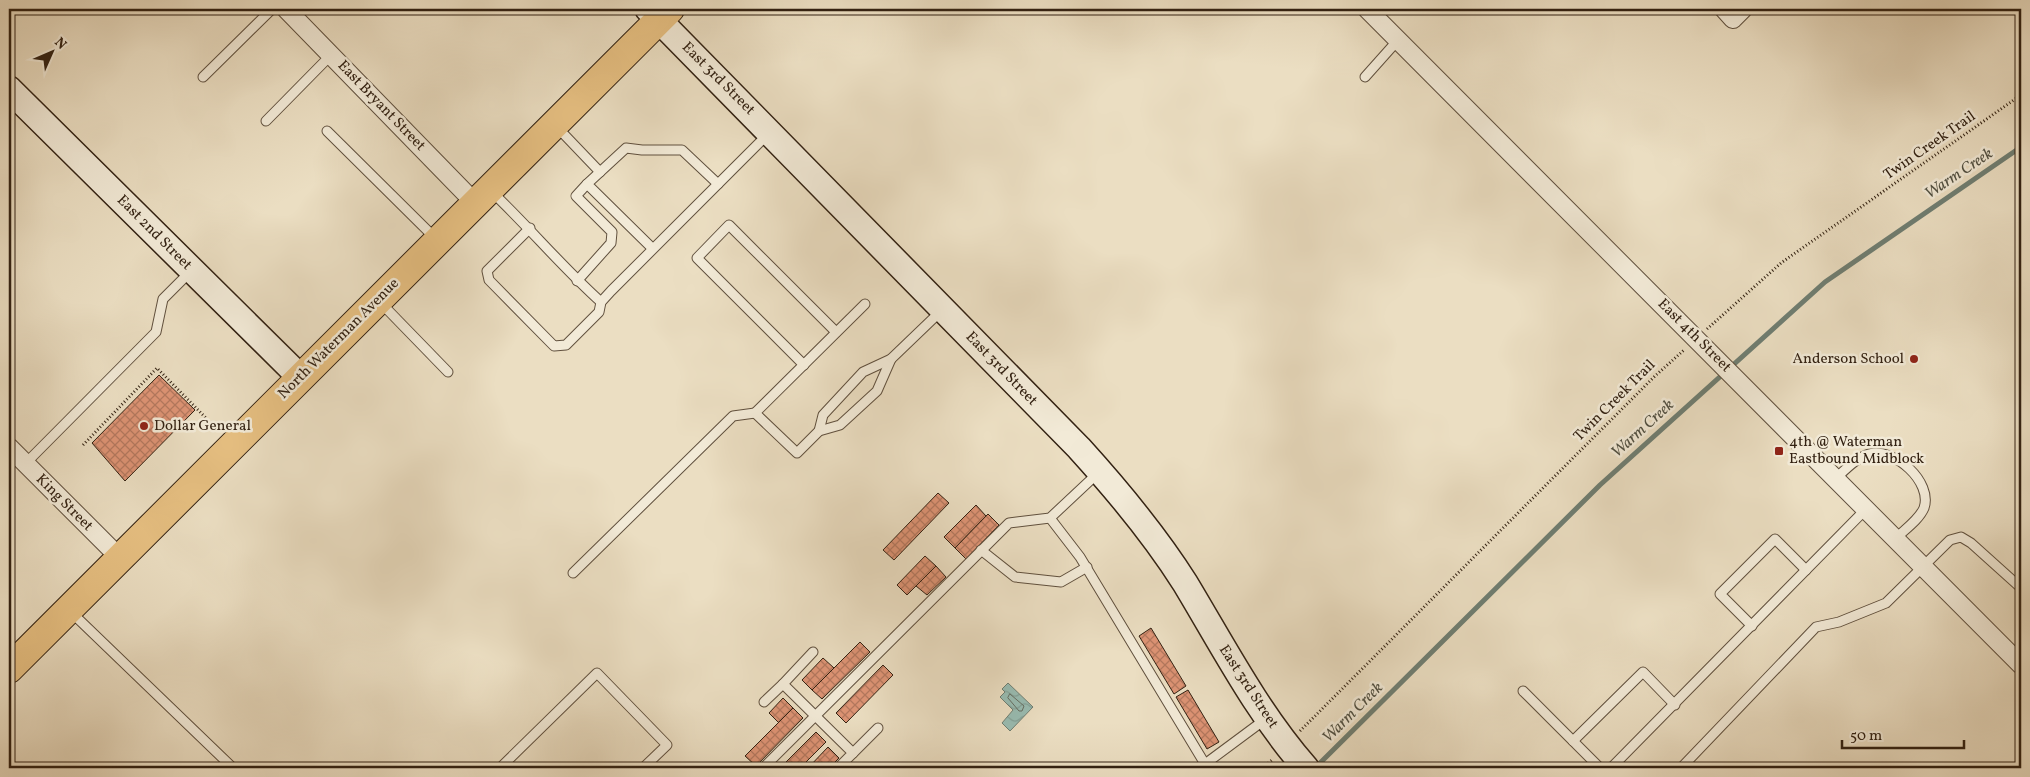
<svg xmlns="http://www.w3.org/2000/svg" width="2030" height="777" viewBox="0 0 2030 777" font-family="Vollkorn,serif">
<defs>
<pattern id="water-waves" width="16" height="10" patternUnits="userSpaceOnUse" patternTransform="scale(1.25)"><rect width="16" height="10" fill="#98bcb2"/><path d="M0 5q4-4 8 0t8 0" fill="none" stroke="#83a198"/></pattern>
<pattern id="building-cross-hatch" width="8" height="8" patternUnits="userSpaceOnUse" patternTransform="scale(1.25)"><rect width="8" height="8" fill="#dd9374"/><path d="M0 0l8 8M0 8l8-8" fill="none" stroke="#b4785e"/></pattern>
</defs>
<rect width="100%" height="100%" fill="#ebdec2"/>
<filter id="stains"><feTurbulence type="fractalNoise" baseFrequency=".004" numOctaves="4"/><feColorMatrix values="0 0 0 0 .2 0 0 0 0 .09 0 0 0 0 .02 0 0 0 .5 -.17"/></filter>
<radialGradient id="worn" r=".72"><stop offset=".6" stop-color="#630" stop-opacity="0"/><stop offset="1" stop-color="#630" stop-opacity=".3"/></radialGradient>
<!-- water -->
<polygon fill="url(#water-waves)" stroke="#6f7e72" points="1008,683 1033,707 1010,731 1002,723 1013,710 1000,697 1005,692 1002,689"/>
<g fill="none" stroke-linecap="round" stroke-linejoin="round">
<!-- shore -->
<polygon stroke="#656e62" stroke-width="1" points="1010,694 1024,706 1022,711 1019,711 1008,698"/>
<!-- stream -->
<polyline stroke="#6f7e72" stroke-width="5" points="1315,768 1600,485 1825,282 2021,147"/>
</g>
<!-- building -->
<g fill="url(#building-cross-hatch)" stroke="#322112">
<polygon points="159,375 195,410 125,481 92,443"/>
<polygon points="938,493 949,503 894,560 883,550"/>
<polygon points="976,505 986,516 955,548 944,537"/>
<polygon points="988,514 999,525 966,559 955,548"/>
<polygon points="925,556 936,566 907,595 897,585"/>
<polygon points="936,566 946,577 927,595 916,586"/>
<polygon points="1151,628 1186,686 1174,694 1139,636"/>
<polygon points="860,642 870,652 822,699 812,690"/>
<polygon points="823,658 834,668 812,690 802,680"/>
<polygon points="883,665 893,675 846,723 836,713"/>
<polygon points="1188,690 1219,742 1207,749 1176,697"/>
<polygon points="783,698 793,708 779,723 769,713"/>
<polygon points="793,708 803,718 756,766 745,756"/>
<polygon points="816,732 826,742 800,768 780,768"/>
<polygon points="828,747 839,758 829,768 808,768"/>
</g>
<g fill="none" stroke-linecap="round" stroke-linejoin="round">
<defs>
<g id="lane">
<polyline points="203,77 272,9"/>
<polyline points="1365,77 1398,40"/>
<polyline points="266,121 331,55"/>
<polyline points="556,126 600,172"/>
<polyline points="327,131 436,239"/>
<path d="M491,191C529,227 562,267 601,302"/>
<polyline points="530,228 487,271 489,280 554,346 566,345 599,312 601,302 611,291 768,134"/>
<polyline points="652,248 587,184 626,148 642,150 682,150 718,184"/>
<polyline points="577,281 611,243 612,232 576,196 587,184"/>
<polyline points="380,302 448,372"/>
<polyline points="865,304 755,413 797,453 819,431 840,425 877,391 891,359"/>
<polyline points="804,365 697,258 729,225 836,332"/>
<polyline points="819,431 823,415 863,372 891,359 941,311"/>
<polyline points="25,464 156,332 163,299 191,271"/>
<path d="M1835,479C1845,470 1856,458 1869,454C1894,447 1933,482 1924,508C1919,520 1904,530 1895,539"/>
<polyline points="1050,518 1080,557 1205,764 1200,768"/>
<polyline points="981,550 1015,577 1061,582 1087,567"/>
<polyline points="573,573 733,416 755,413"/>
<polyline points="71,612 233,768"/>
<polyline points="1752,626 1720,594 1775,539 1806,570"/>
<polyline points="813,652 783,684 853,753 838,768"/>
<polyline points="1523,691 1600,768"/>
<polyline points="764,702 783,684"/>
<polyline points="1573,741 1643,672 1675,705"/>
<polyline points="853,753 878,728"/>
<polyline points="1205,764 1267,718"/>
<polyline points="500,768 597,673 667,745 643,768"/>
<polyline points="763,768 1009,523 1050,518 1098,473"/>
<polyline points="1611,768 1866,509"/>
<polyline points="1681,768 1816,627 1839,622 1886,603 1950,540 1961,537 1971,543 2021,588"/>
</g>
<g id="street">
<polyline points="286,9 475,203"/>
<polyline points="1367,9 2021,665"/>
<polyline points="1724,9 1733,19 1743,9"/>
<polyline points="9,447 120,558"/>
</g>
<g id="secondary">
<path d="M648,9L1079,448C1118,491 1154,534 1185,583C1223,646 1257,712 1306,768"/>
<polyline points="9,89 300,377"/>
</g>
<polyline id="primary" points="9,669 670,9"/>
</defs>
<!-- lane casing -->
<use href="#lane" stroke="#60503e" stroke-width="11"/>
<!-- street casing -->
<use href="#street" stroke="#60503e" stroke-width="20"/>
<!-- secondary casing -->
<use href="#secondary" stroke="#322112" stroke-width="28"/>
<!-- primary casing -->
<use href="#primary" stroke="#322112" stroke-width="30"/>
<!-- path -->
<g stroke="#322112" stroke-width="3" stroke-dasharray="1 2.5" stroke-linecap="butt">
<polyline points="1707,329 1781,263 2021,95"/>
<polyline points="83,445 157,368 207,419"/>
<polyline points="1300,731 1655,376 1684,350"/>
<polyline points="1263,768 1273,759"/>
</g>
<!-- lane -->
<use href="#lane" stroke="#f2ead7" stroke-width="9"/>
<!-- street -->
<use href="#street" stroke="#f2ead7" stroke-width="18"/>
<!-- secondary -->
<use href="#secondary" stroke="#f2ead7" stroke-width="25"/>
<!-- primary -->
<use href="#primary" stroke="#e6bf81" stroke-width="28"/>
</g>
<!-- markers -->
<g fill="#8f2418" stroke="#f2ead7" stroke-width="2">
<circle cx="1914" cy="359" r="5"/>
<circle cx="144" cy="426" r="5"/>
<rect x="1774" y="446" width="10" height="10" rx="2.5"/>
</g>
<g text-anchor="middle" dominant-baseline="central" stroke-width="5" stroke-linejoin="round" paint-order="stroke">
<!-- street labels -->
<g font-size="15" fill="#322112" stroke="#f2ead7">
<text transform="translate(718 79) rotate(45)">East 3rd Street</text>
<text transform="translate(381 106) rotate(46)">East Bryant Street</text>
<text transform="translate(1930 146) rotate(-35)">Twin Creek Trail</text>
<text transform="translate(154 233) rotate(45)">East 2nd Street</text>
<text transform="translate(1694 336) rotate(45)">East 4th Street</text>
<text transform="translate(339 339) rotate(-45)">North Waterman Avenue</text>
<text transform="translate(1001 369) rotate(46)">East 3rd Street</text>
<text transform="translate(1615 401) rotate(-45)">Twin Creek Trail</text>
<text transform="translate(64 503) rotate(45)">King Street</text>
<text transform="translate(1248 687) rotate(57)">East 3rd Street</text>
</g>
<!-- poi labels -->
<g font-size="15" fill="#322112" stroke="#f2ead7" text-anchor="start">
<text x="1904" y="359" text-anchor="end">Anderson School</text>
<text x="154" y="426">Dollar General</text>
<text x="1789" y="442">4th @ Waterman<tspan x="1789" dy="17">Eastbound Midblock</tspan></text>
</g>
<!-- water labels -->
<g font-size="16" font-style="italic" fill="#515042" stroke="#f2ead7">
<text transform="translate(1959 174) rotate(-34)">Warm Creek</text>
<text transform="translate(1643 429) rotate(-42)">Warm Creek</text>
<text transform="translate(1353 713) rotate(-45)">Warm Creek</text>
</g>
</g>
<!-- margin -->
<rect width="2030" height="777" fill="none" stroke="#ebdec2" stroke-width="30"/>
<rect x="10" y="10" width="2010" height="757" fill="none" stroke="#322112" stroke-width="2.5"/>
<rect x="15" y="15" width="2000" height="747" fill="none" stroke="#322112"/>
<!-- north arrow -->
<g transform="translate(52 52) rotate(45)" stroke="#f2ead7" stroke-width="4" paint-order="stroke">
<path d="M0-4L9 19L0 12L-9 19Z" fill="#322112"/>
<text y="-8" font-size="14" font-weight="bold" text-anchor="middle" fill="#322112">N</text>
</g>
<!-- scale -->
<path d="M1842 740v8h122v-8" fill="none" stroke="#322112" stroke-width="2.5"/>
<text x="1850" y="740" font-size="15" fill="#322112" stroke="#f2ead7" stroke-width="4" paint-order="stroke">50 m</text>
<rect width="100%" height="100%" filter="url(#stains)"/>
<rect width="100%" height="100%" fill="url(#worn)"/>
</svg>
